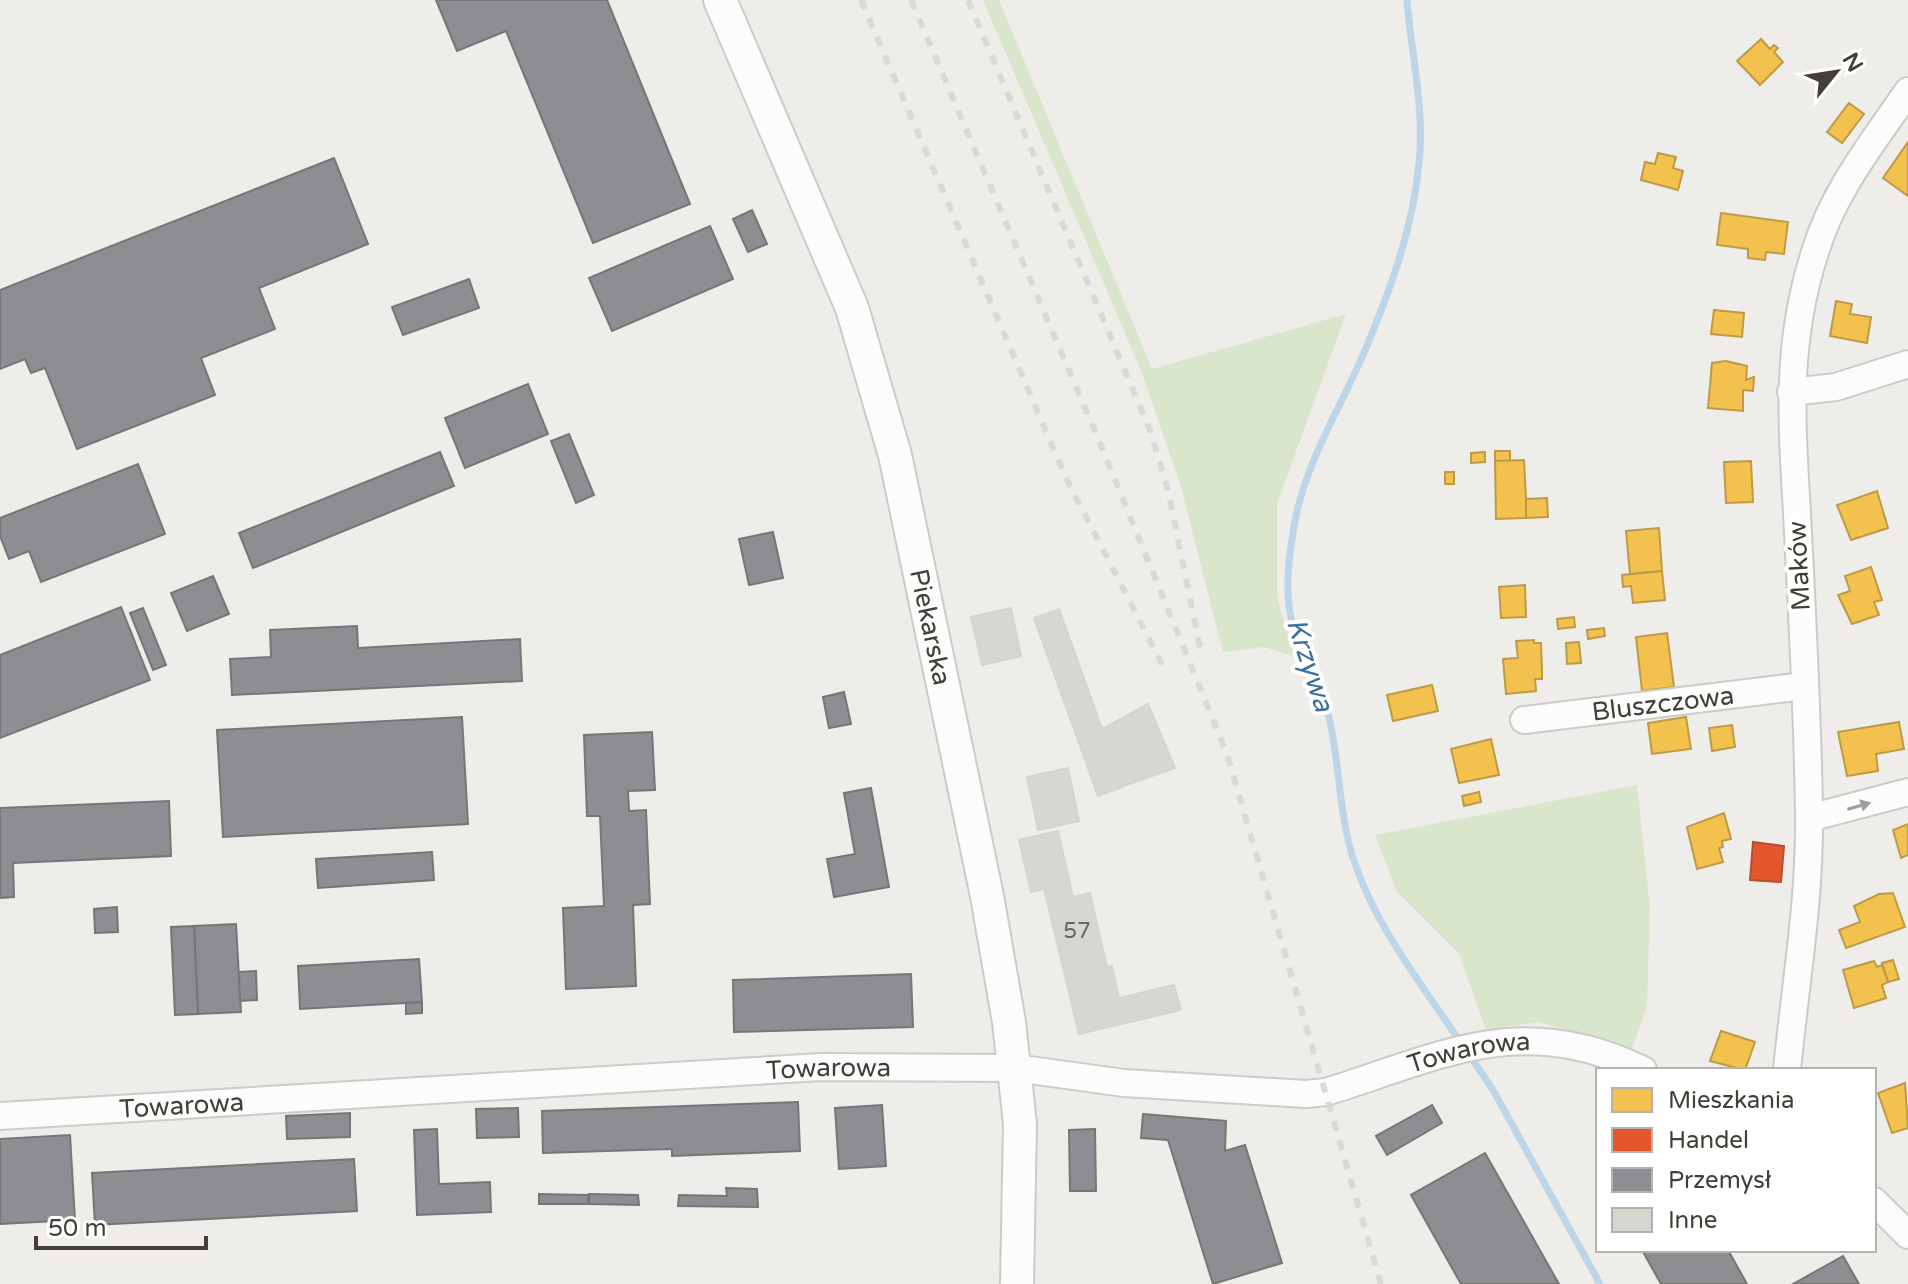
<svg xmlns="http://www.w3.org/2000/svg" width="1908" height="1284" viewBox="0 0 1908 1284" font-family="'Varela Round',sans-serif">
<rect width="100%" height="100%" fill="#eeede9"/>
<!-- green -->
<g fill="#dae6cb">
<polygon points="983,0 999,0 1152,369 1346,314 1277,504 1277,597 1294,656 1264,647 1223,652 1181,487 1142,373"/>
<polygon points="1637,785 1650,908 1647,1006 1632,1049 1538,1022 1486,1030 1459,954 1397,892 1375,835"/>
</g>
<!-- homes -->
<g fill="#f2c14e" stroke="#be9a47" stroke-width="2">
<polygon points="1761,39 1770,49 1774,45 1778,48 1774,52 1783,62 1760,85 1737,61"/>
<polygon points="1849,103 1864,114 1842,143 1827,132"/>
<polygon points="1908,142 1908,196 1883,178"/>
<polygon points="1658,153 1676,157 1673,168 1683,171 1678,190 1641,180 1645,162 1655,164"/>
<polygon points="1721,213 1788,222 1784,254 1766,252 1765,260 1748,258 1748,249 1717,245"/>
<polygon points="1836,301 1852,304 1850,314 1871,317 1867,343 1830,336"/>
<polygon points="1714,310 1744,313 1742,337 1711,334"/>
<polygon points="1726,361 1747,366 1746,380 1754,377 1753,391 1743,390 1743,411 1708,408 1712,363"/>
<rect x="1495" y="451" width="15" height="10"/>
<polygon points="1485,452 1485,462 1471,463 1471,453"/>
<polygon points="1524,460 1527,518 1496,519 1495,461"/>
<polygon points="1751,461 1753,502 1726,503 1724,462"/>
<rect x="1445" y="472" width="9" height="12"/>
<polygon points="1877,491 1888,528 1851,540 1837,505"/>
<polygon points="1547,498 1548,517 1526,518 1526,499"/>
<polygon points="1659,528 1662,571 1630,574 1626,531"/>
<polygon points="1871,567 1882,600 1874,602 1879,615 1852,624 1838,595 1850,591 1845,576"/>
<polygon points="1662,571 1665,600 1633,603 1631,586 1623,587 1622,575"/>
<polygon points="1525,585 1526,617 1501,618 1499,587"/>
<polygon points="1574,617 1575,627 1558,629 1557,619"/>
<polygon points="1604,628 1605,636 1588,639 1587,630"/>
<polygon points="1667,633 1674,687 1642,691 1636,637"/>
<polygon points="1534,640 1534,643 1541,643 1542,670 1542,679 1535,679 1536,691 1506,694 1503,659 1518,658 1516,641"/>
<polygon points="1579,642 1581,663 1567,664 1566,643"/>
<polygon points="1432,685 1438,711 1393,721 1387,695"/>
<polygon points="1686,717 1691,749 1652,754 1648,723"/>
<polygon points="1899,722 1904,749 1876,754 1878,771 1847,776 1838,732"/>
<polygon points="1732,725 1735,747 1712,751 1709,728"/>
<polygon points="1491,739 1499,775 1459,783 1451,749"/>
<polygon points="1479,792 1481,802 1464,806 1462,796"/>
<polygon points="1724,813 1731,839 1722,841 1723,847 1719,848 1723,862 1697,869 1687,827"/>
<polygon points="1908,824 1908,855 1901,858 1893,830"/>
<polygon points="1893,893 1905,927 1846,948 1839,930 1860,922 1854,906 1879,894"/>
<polygon points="1893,960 1899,979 1888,982 1882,963"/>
<polygon points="1874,961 1877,967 1882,965 1888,982 1882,985 1886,998 1854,1008 1843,970"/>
<polygon points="1721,1031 1755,1042 1745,1070 1710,1061"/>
<polygon points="1905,1083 1908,1128 1892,1133 1878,1093"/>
</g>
<!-- shops -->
<polygon fill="#e4572e" stroke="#b45030" stroke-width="2" points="1753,842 1784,846 1781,882 1750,880"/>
<!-- industry -->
<g fill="#8d8d92" stroke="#777676" stroke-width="2">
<polygon points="436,0 607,0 690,204 593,243 506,31 457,51"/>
<polygon points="334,158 368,244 259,288 275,329 201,358 215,395 77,449 45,368 31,373 25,359 0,369 0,290"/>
<polygon points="752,210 767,244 748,252 733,219"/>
<polygon points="710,226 733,279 612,331 589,278"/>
<polygon points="469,279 479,308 403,335 392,307"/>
<polygon points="528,384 548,434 465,468 445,418"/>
<polygon points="569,434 594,495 576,503 551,441"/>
<polygon points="440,452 454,486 253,568 239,533"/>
<polygon points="138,464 165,534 41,582 29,551 9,559 0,536 0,518"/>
<polygon points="773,532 783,578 749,585 739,539"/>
<polygon points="213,576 229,614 187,631 171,593"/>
<polygon points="121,607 150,680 0,738 0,655"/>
<polygon points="143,608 166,665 153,670 130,613"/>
<polygon points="357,626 358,648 520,639 522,681 232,695 230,659 271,657 270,630"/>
<polygon points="844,692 851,724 829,728 823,697"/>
<polygon points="462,717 468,824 223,837 217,730"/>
<polygon points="652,732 655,790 628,791 629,811 646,810 650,904 633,905 636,986 566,989 563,908 604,906 600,816 587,816 584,735"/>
<polygon points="871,788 889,887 834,897 827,859 855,854 844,793"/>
<polygon points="169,801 171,856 13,863 14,897 0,898 0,808"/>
<polygon points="432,852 434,880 318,888 316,859"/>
<polygon points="117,907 118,932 95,933 94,909"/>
<polygon points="236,924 241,1012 198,1014 194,926"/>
<polygon points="194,926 198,1014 175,1015 171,927"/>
<polygon points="419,959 422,1002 300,1009 298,966"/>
<polygon points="256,971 257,1000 240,1001 239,972"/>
<polygon points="911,974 913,1027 734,1032 733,980"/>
<polygon points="422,1002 422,1013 406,1014 406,1003"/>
<polygon points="798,1102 800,1151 672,1156 672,1149 543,1153 542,1111"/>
<polygon points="882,1105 886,1166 839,1169 835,1108"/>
<polygon points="1432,1105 1442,1123 1387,1155 1376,1136"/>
<polygon points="518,1108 519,1137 477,1138 476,1109"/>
<polygon points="350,1113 350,1137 287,1139 286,1116"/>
<polygon points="1143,1114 1226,1121 1225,1151 1245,1145 1282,1263 1213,1284 1168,1140 1141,1138"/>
<polygon points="437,1129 439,1184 490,1182 491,1212 417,1215 414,1130"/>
<polygon points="1095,1129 1096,1191 1070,1191 1069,1130"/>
<polygon points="70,1135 75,1220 0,1224 0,1139"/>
<polygon points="1485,1153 1559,1284 1461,1284 1411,1195"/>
<polygon points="354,1159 357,1211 95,1225 92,1173"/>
<polygon points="726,1188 757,1189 758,1207 678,1206 679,1195 727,1196"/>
<polygon points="539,1194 588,1195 588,1204 539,1204"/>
<polygon points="589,1194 638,1195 639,1205 589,1204"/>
<polygon points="1642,1250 1728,1250 1747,1284 1661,1284"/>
<polygon points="1843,1256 1859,1284 1793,1284"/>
</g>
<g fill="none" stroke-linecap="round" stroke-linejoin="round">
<!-- stream -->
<g stroke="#bed5e8" stroke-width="7">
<path d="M1407,0C1411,53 1425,110 1419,163C1413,228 1391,288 1366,348C1342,406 1307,458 1295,521C1289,554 1283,596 1294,629C1303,657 1321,684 1328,713C1339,756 1338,800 1349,844C1369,919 1419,980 1461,1043"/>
<polyline points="1468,1053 1493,1090 1600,1284"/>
</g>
</g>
<!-- building -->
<g fill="#d8d6d1" stroke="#d6d4cf" stroke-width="2">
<polygon points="1011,608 1021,656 982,665 971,617"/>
<polygon points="1059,609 1123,787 1098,796 1034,618"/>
<polygon points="1148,704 1175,768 1124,786 1104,728"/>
<polygon points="1068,768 1079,821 1038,830 1027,777"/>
<polygon points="1058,831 1073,897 1090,893 1107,967 1112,966 1119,998 1174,985 1181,1010 1079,1034 1044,889 1031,892 1019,840"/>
</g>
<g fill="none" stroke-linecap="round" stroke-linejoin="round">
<defs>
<g id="minor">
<polyline points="1791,392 1836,387 1908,364"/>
<path id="s1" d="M1524,720L1804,686"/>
<polyline points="1809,818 1908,792"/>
<path d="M1787,1070C1795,987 1810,901 1809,817C1808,723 1803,628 1798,533C1793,432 1783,352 1815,252C1834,190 1872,144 1908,91"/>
<path id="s2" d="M0,1116L821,1067L1015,1068L1124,1083L1306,1094L1326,1092C1444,1055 1522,1011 1643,1070"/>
<polyline points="1874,1201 1908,1235"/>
</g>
<g id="tertiary">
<path id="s3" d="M720,0L852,308L895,455L987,896L1009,1022L1020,1124L1017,1284"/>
</g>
</defs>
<!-- minor casing -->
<use href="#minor" stroke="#cccbc7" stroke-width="30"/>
<!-- tertiary casing -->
<use href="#tertiary" stroke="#cccbc7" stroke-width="36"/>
<!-- minor -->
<use href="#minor" stroke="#fcfcfc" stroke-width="26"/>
<!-- tertiary -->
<use href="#tertiary" stroke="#fcfcfc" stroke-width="32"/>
<!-- rail -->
<g stroke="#d9d9d8" stroke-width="6" stroke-dasharray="10 10" stroke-linecap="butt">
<polyline points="861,0 1066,478 1164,668"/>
<polyline points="911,0 1100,443 1227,754 1381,1284"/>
<polyline points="968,0 1150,430 1168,490 1201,653"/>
</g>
</g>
<!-- one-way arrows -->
<defs><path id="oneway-solid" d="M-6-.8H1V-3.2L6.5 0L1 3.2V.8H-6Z" transform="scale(2)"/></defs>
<use fill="#a09e99" href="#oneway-solid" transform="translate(1859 806) rotate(-16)"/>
<g text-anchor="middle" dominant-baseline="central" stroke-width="8" stroke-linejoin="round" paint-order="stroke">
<!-- number labels -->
<g font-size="22" fill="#69665e">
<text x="1077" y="931">57</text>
</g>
<!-- street labels -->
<g font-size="26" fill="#433f36" stroke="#fff">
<text transform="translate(1799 566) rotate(-93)">Maków</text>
<text stroke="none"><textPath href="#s3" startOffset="664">Piekarska</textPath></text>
<text stroke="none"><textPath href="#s1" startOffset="140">Bluszczowa</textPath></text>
<text stroke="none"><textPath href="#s2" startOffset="1478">Towarowa</textPath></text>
<text stroke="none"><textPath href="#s2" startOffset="830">Towarowa</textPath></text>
<text stroke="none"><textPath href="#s2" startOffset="182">Towarowa</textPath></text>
</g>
<!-- water labels -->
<g font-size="28" font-style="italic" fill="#3c72a2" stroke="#fff">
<text transform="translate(1310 665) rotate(72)">Krzywa</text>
</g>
</g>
<!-- legend -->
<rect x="1596" y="1068" width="280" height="184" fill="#ffffff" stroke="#b4b2af" stroke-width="2"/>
<rect x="1612" y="1088" width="40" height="24" fill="#f2c14e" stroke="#b4b2af" stroke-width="2"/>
<text x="1668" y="1108" font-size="24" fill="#433f36">Mieszkania</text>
<rect x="1612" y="1128" width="40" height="24" fill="#e4572e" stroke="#b4b2af" stroke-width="2"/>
<text x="1668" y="1148" font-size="24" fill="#433f36">Handel</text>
<rect x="1612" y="1168" width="40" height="24" fill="#8d8d92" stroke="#b4b2af" stroke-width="2"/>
<text x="1668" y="1188" font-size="24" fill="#433f36">Przemysł</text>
<rect x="1612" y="1208" width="40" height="24" fill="#d8d6d1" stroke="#b4b2af" stroke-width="2"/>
<text x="1668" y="1228" font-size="24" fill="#433f36">Inne</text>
<!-- north arrow -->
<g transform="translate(1836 72) rotate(60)" stroke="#ffffff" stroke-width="6" paint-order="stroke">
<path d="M0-6L14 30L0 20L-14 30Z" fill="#433f36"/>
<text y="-12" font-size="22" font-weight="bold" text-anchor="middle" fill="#433f36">N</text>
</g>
<!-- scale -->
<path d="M36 1236v12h170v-12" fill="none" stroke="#433f36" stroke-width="4"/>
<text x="48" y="1236" font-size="24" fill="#433f36" stroke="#ffffff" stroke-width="6" paint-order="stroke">50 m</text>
</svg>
